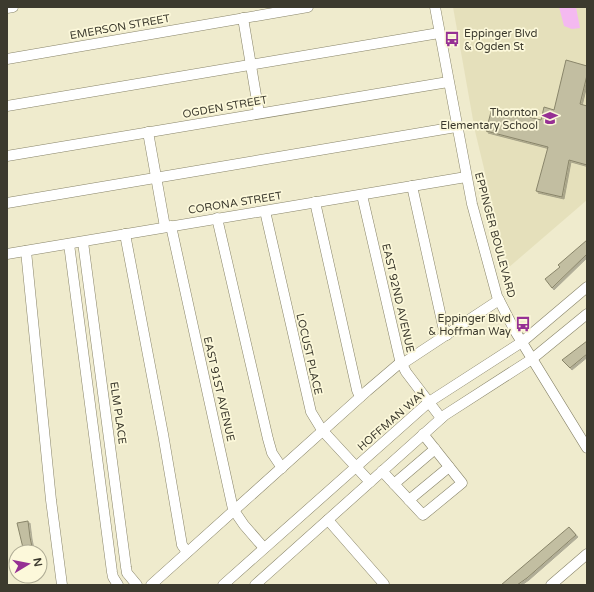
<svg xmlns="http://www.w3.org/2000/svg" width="594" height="592" viewBox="0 0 594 592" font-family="'Varela Round',sans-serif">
<defs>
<filter id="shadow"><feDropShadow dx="2" dy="2" stdDeviation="0" flood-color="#0004"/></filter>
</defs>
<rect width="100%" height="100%" fill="#efebcd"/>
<!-- built -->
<polygon fill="#e5e0bb" points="453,7 587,7 587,200 508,268 475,131"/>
<!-- green -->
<polygon fill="#f4b9f0" points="559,7 576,7 580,28 572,29 564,26"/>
<!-- building -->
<g fill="#c2bea1" stroke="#89856a" filter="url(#shadow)">
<polygon points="566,60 587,66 587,75 580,104 587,106 587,165 569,160 562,197 536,191 548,147 486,131 492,108 541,120 544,107 554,110"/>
<polygon points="587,240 587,254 552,288 545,279 560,267 558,265"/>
<polygon points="587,341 587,354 570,368 562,360"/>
<polygon points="28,521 30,537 33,552 24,552 17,523"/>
<polygon points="569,527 576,535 527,578 517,585 501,585"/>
</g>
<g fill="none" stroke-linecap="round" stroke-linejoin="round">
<defs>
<g id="minor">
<polyline points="435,7 472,204 497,296 515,331 587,448"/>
<polyline points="7,8 13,7"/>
<polyline points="243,18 259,113"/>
<polyline points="7,59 308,7"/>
<polyline points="7,106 439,33"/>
<polyline points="148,132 165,227"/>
<polyline points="7,156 448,82"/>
<polyline points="412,186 443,326 447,335"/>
<polyline points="362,195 400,360 406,372 441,418"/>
<polyline points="315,202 357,390 360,397"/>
<polyline points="7,203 456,127"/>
<polyline points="265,211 311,412 322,430 370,482"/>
<polyline points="217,218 268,439 272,453 282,468"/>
<polyline points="171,226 233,509 244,525 264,548"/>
<polyline points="125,234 163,434 182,545 187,552"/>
<polyline points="83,242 126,567 127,573 137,585"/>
<polyline points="69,244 112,572 113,577 118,585"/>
<polyline points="26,251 51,500 62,585"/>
<polyline points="7,254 466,177"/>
<polyline points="402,364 499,300"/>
<polyline points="382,471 423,515 462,483 423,434"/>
<polyline points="394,484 435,449"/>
<polyline points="409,500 449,467"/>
<polyline points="328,520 384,584"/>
<polyline points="151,585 367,391 401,362"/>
<polyline points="223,585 429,402 522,342 587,287"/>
<polyline points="255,585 445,415 532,359 587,314"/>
<polyline points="551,585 587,554"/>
</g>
</defs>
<!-- minor casing -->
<use href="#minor" stroke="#888469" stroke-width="11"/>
<!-- minor -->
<use href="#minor" stroke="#fff" stroke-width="10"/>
</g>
<!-- icons -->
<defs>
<symbol id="bus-bare" viewBox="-9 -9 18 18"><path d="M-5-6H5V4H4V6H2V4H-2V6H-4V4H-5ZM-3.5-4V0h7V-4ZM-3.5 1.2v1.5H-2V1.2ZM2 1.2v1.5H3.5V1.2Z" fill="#963094" stroke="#fcf8da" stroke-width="2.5" paint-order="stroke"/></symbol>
<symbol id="school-bare" viewBox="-9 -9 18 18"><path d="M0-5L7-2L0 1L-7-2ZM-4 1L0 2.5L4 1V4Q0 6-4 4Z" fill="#963094" stroke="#fcf8da" stroke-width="2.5" paint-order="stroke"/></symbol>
</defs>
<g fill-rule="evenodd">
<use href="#bus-bare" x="441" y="28" width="22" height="22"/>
<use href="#school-bare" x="539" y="107" width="22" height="22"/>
<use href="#bus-bare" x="512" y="313" width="22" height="22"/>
</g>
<g text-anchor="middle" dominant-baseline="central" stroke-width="3.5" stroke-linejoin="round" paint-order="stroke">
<!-- street labels -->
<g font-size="11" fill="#3c3a2e" stroke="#fcf8da">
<text transform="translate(120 27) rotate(-10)">EMERSON STREET</text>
<text transform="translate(225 107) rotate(-10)">OGDEN STREET</text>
<text transform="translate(235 203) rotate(-9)">CORONA STREET</text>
<text transform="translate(495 235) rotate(75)">EPPINGER BOULEVARD</text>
<text transform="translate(398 298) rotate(77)">EAST 92ND AVENUE</text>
<text transform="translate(309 354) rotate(77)">LOCUST PLACE</text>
<text transform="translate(219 389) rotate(77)">EAST 91ST AVENUE</text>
<text transform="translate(118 413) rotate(82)">ELM PLACE</text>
<text transform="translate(392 420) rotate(-41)">HOFFMAN WAY</text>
</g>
<!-- poi labels -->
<g font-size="11" fill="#3c3a2e" stroke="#fcf8da" text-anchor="end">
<text x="464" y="33" text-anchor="start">Eppinger Blvd<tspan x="464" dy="13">&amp; Ogden St</tspan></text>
<text x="538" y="112">Thornton<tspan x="538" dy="13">Elementary School</tspan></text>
<text x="511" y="318">Eppinger Blvd<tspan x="511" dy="13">&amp; Hoffman Way</tspan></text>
</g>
</g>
<!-- border -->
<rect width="594" height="592" fill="none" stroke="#3c3a2e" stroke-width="16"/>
<!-- north arrow -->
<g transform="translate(28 564) rotate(80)"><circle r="19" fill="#fcf8da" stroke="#afac95"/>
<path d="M0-3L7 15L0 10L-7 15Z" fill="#963094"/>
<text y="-6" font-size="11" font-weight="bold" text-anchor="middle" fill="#3c3a2e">N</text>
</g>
</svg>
